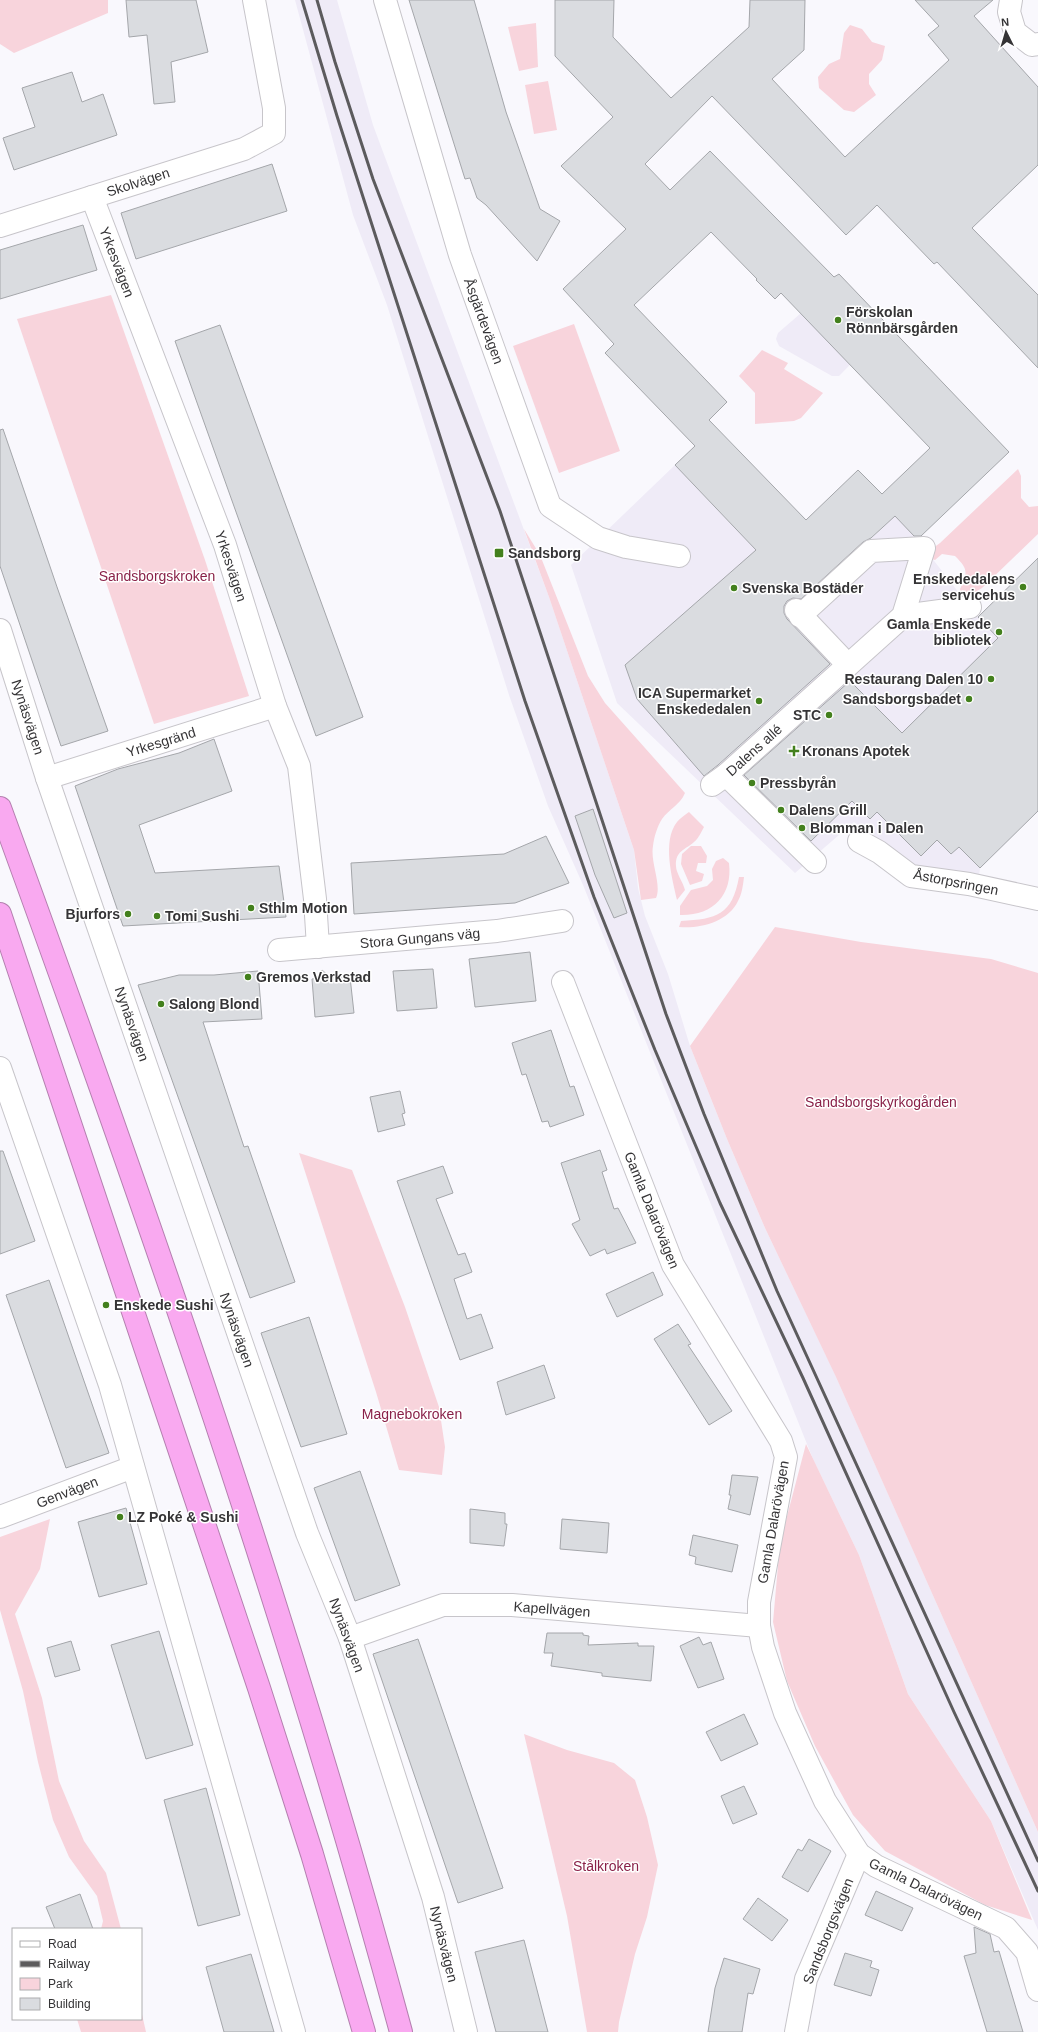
<svg xmlns="http://www.w3.org/2000/svg" width="1038" height="2032" viewBox="0 0 1038 2032" font-family="Helvetica,sans-serif">
<rect width="100%" height="100%" fill="#f9f8fd"/>
<!-- built -->
<g fill="#efebf7">
<polygon points="295,0 337,0 373,125 549,597 588,713 634,850 638,888 645,916 668,974 690,1046 727,1139 765,1228 834,1372 1038,1832 1038,1930 991,1821 908,1694 859,1555 813,1459 583,885 548,806 509,695 387,305 353,215"/>
<polygon points="838,275 888,326 839,376 832,376 779,346 776,339 778,333 800,314 799,312"/>
<polygon points="675,465 805,602 895,516 917,539 977,616 998,638 1038,811 980,868 979,876 915,865 854,822 795,873 617,703 571,565"/>
</g>
<!-- green -->
<g fill="#f8d4dc">
<polygon points="0,0 108,0 108,13 14,53 0,44"/>
<polygon points="536,23 538,67 519,71 508,27"/>
<polygon points="850,25 862,29 872,42 885,46 882,60 869,74 869,84 876,95 854,112 844,110 819,88 818,77 829,64 840,59 844,33"/>
<polygon points="548,81 557,130 534,134 525,85"/>
<polygon points="111,295 205,560 249,696 154,724 17,319"/>
<polygon points="574,324 620,451 559,473 513,346"/>
<polygon points="762,350 788,363 784,369 823,393 801,418 794,421 755,424 755,393 739,376"/>
<path d="M1018,469L1021,476V498L1029,507L1038,506V534L982,588L969,596L961,594L960,589C968,572 968,569 955,556L942,554L935,560L925,557L929,551L940,543Z"/>
<path d="M524,529L540,555L588,676L605,703L685,793C680,805 669,809 662,819C657,827 654,837 653,846C650,862 662,885 656,898L641,900L634,850L549,597Z"/>
<path d="M689,812L704,827C701,832 699,838 694,842C685,850 675,851 676,866C676,873 683,882 685,890L677,900C672,878 662,841 677,822C680,818 685,815 689,812Z"/>
<polygon points="691,846 701,846 707,856 706,863 698,863 696,871 704,874 702,881 690,885 681,864 682,854"/>
<path d="M723,858L729,863C733,896 712,916 680,915V906L691,890L707,886L713,880L712,869L716,861Z"/>
<path d="M739,877H744C743,885 742,894 738,901C728,922 700,929 679,927L681,921C717,919 732,915 739,877Z"/>
<polygon points="775,927 861,942 991,959 1038,973 1038,1832 836,1377 765,1228 727,1139 690,1046"/>
<polygon points="299,1153 352,1170 405,1307 439,1407 445,1447 442,1475 399,1470 376,1392"/>
<polygon points="806,1444 859,1555 908,1694 991,1821 1032,1920 985,1905 885,1851 853,1815 815,1746 787,1681 773,1622 780,1543"/>
<polygon points="50,1519 40,1569 15,1614 42,1698 59,1781 84,1841 106,1873 121,1929 101,1929 103,1921 97,1896 69,1857 53,1820 38,1762 23,1691 0,1610 0,1537"/>
<polygon points="524,1734 567,1750 614,1763 635,1780 647,1817 658,1865 647,1917 635,1954 619,2022 618,2032 587,2032 567,1916"/>
<polygon points="141,2010 146,2032 81,2032 77,2019 141,2019"/>
</g>
<!-- building -->
<g fill="#dadce0" stroke="#a4a6aa" fill-rule="evenodd">
<polygon points="126,0 196,0 208,52 171,62 175,102 154,104 147,35 129,37"/>
<polygon points="409,0 474,0 506,112 540,209 560,221 537,261 486,205 477,198 470,178 465,179"/>
<path d="M555,0H614L613,37L671,98L749,27L750,0H805L804,50L772,79L845,157L949,60L928,35L939,26L915,0H993L974,16L1038,87V165L972,228L1038,295V368L937,262L934,264L877,205L846,235L712,96L645,164L670,190L710,151L834,277L839,274L1009,452L921,536H914L895,516L871,538L863,542L801,599L793,598L787,601L784,606V613L787,619L830,664L718,765L704,776L637,699L625,665L756,550L675,465L695,446L605,353L614,344L563,289L626,229L561,166L613,117L555,56ZM711,232L757,279L756,280L775,299L781,293L930,448L882,494L858,470L806,520L709,420L727,402L634,305Z"/>
<polygon points="72,72 82,102 103,94 117,135 14,170 3,138 35,127 22,88"/>
<polygon points="272,164 287,211 136,259 121,213"/>
<polygon points="83,225 97,270 0,299 0,250"/>
<polygon points="220,325 363,717 316,736 175,341"/>
<polygon points="3,429 57,587 108,731 61,746 0,566 0,430"/>
<polygon points="1038,558 1038,811 980,868 959,847 951,854 937,840 921,856 877,812 870,819 852,801 811,841 744,775 850,681 902,733 998,638 978,617"/>
<polygon points="214,739 232,791 139,825 155,873 279,866 286,917 123,926 75,786 118,769 179,753"/>
<polygon points="593,809 627,913 614,918 595,875 575,816"/>
<polygon points="546,836 569,883 515,903 354,914 351,863 504,854"/>
<polygon points="530,952 536,1001 475,1007 469,959"/>
<polygon points="433,969 437,1008 397,1011 393,971"/>
<polygon points="322,970 330,977 350,977 354,1013 315,1017 312,979 317,978"/>
<polygon points="258,971 262,1019 203,1022 244,1147 248,1146 295,1282 250,1298 138,985 179,975 214,975"/>
<polygon points="551,1030 570,1087 574,1086 584,1115 550,1127 548,1121 542,1122 526,1074 522,1075 512,1043"/>
<polygon points="400,1091 405,1113 402,1114 405,1125 378,1132 370,1097"/>
<polygon points="600,1150 607,1170 602,1172 614,1209 618,1208 636,1243 607,1254 605,1249 590,1256 572,1224 580,1220 561,1163"/>
<polygon points="0,1151 3,1151 35,1241 0,1254"/>
<polygon points="443,1166 453,1193 436,1199 458,1255 465,1253 472,1272 454,1279 467,1319 481,1314 493,1348 460,1360 397,1181"/>
<polygon points="653,1272 663,1295 617,1317 606,1294"/>
<polygon points="49,1280 109,1453 66,1468 6,1295"/>
<polygon points="309,1317 347,1434 301,1447 261,1333"/>
<polygon points="678,1324 691,1344 688,1345 732,1411 709,1425 654,1339"/>
<polygon points="544,1365 555,1398 506,1415 497,1382"/>
<polygon points="360,1471 400,1585 355,1601 314,1488"/>
<polygon points="732,1475 758,1477 750,1515 728,1509 731,1495 729,1495"/>
<polygon points="126,1508 147,1584 99,1597 78,1522"/>
<polygon points="470,1509 505,1513 505,1524 507,1524 504,1546 470,1543"/>
<polygon points="562,1519 609,1523 607,1553 560,1549"/>
<polygon points="693,1535 738,1545 732,1572 695,1564 696,1557 689,1555"/>
<polygon points="159,1631 193,1745 146,1759 111,1645"/>
<polygon points="547,1633 583,1633 583,1635 589,1636 588,1645 638,1643 638,1646 654,1646 651,1681 602,1676 602,1673 551,1666 553,1653 544,1653"/>
<polygon points="699,1637 703,1645 711,1642 724,1679 698,1688 680,1646"/>
<polygon points="418,1639 503,1888 458,1903 373,1654"/>
<polygon points="71,1641 80,1670 55,1677 47,1648"/>
<polygon points="744,1714 758,1744 721,1761 706,1732"/>
<polygon points="744,1786 757,1814 733,1824 721,1796"/>
<polygon points="206,1788 240,1915 198,1926 164,1800"/>
<polygon points="809,1839 831,1851 808,1892 782,1877 798,1849 802,1851"/>
<polygon points="876,1891 913,1908 902,1931 865,1915"/>
<polygon points="80,1894 93,1929 55,1929 46,1907"/>
<polygon points="758,1898 788,1920 772,1941 743,1919"/>
<polygon points="974,1927 990,1934 994,1952 999,1951 1023,2032 987,2032 964,1956 976,1953"/>
<polygon points="524,1940 548,2032 496,2032 475,1952"/>
<polygon points="845,1953 872,1961 870,1967 879,1970 871,1996 834,1985"/>
<polygon points="251,1954 274,2032 224,2032 206,1967"/>
<polygon points="724,1958 760,1969 753,1994 748,1993 742,2032 708,2032 715,1988"/>
</g>
<g fill="none" stroke-linecap="round" stroke-linejoin="round">
<defs>
<g id="minor">
<polyline points="385,0 460,255 550,506 598,538 626,547 679,556"/>
<polyline points="1011,0 1009,12 1015,32 1032,45 1038,44"/>
<polyline points="92,197 225,545 275,706 299,766 315,899 318,947"/>
<polyline points="0,226 244,149 274,133 274,108 254,0"/>
<polyline points="796,610 848,665"/>
<polyline points="903,616 970,607"/>
<polyline points="0,630 47,778 307,1533 350,1638 433,1897 466,2032"/>
<polyline points="726,775 815,862"/>
<polyline points="47,778 275,706"/>
<polyline points="712,785 726,775 903,616 924,548 871,551 800,616"/>
<polyline points="859,841 879,852 911,876 969,884 1038,899"/>
<polyline points="279,950 497,931 562,921"/>
<polyline points="563,982 673,1265 781,1441 786,1457 759,1602 759,1626 763,1647 785,1713 825,1801 859,1854 876,1866 1006,1928 1027,1952 1038,1990"/>
<polyline points="0,1068 110,1385 294,2032"/>
<polyline points="0,1517 133,1467"/>
<polyline points="350,1638 443,1605 512,1605 759,1626"/>
<polyline points="796,2032 806,1979 859,1854"/>
</g>
<g id="highway">
<path d="M0,808C147,1211 289,1617 401,2032"/>
<polyline points="0,914 259,1688 312,1854 364,2032"/>
</g>
</defs>
<!-- minor casing -->
<use href="#minor" stroke="#c7c5ca" stroke-width="24"/>
<!-- highway casing -->
<use href="#highway" stroke="#b480af" stroke-width="24"/>
<!-- minor -->
<use href="#minor" stroke="#fff" stroke-width="22"/>
<!-- highway -->
<use href="#highway" stroke="#f9a9f0" stroke-width="22"/>
<!-- rail -->
<g stroke="#5c5b5d" stroke-width="3">
<polyline points="302,0 337,116 525,701 594,897 655,1050 720,1203 803,1378 954,1712 1038,1891"/>
<polyline points="317,0 335,62 373,179 500,511 666,1014 704,1114 777,1291 1038,1861"/>
</g>
</g>
<!-- markers -->
<g fill="#43801d" stroke="#fff" stroke-width="1.5">
<circle cx="838" cy="320" r="4"/>
<rect x="494" y="548" width="10" height="10" rx="2"/>
<circle cx="1023" cy="587" r="4"/>
<circle cx="734" cy="588" r="4"/>
<circle cx="999" cy="632" r="4"/>
<circle cx="991" cy="679" r="4"/>
<circle cx="969" cy="699" r="4"/>
<circle cx="759" cy="701" r="4"/>
<circle cx="829" cy="715" r="4"/>
<path d="M792 745h4v4h4v4h-4v4h-4v-4h-4v-4h4z"/>
<circle cx="752" cy="783" r="4"/>
<circle cx="781" cy="810" r="4"/>
<circle cx="802" cy="828" r="4"/>
<circle cx="251" cy="908" r="4"/>
<circle cx="128" cy="914" r="4"/>
<circle cx="157" cy="916" r="4"/>
<circle cx="248" cy="977" r="4"/>
<circle cx="161" cy="1004" r="4"/>
<circle cx="106" cy="1305" r="4"/>
<circle cx="120" cy="1517" r="4"/>
</g>
<g text-anchor="middle" dominant-baseline="central" stroke-width="3" stroke-linejoin="round" paint-order="stroke">
<!-- street labels -->
<g font-size="14" fill="#353436" stroke="#fff">
<text transform="translate(138 182) rotate(-18)">Skolvägen</text>
<text transform="translate(117 262) rotate(69)">Yrkesvägen</text>
<text transform="translate(484 321) rotate(70)">Åsgärdevägen</text>
<text transform="translate(231 566) rotate(72)">Yrkesvägen</text>
<text transform="translate(28 717) rotate(72)">Nynäsvägen</text>
<text transform="translate(161 742) rotate(-17)">Yrkesgränd</text>
<text transform="translate(754 750) rotate(-42)">Dalens allé</text>
<text transform="translate(956 882) rotate(11)">Åstorpsringen</text>
<text transform="translate(420 938) rotate(-5)">Stora Gungans väg</text>
<text transform="translate(132 1024) rotate(71)">Nynäsvägen</text>
<text transform="translate(652 1210) rotate(68)">Gamla Dalarövägen</text>
<text transform="translate(237 1330) rotate(71)">Nynäsvägen</text>
<text transform="translate(67 1492) rotate(-21)">Genvägen</text>
<text transform="translate(773 1522) rotate(-80)">Gamla Dalarövägen</text>
<text transform="translate(552 1609) rotate(4)">Kapellvägen</text>
<text transform="translate(347 1635) rotate(70)">Nynäsvägen</text>
<text transform="translate(926 1889) rotate(26)">Gamla Dalarövägen</text>
<text transform="translate(828 1931) rotate(-68)">Sandsborgsvägen</text>
<text transform="translate(444 1944) rotate(76)">Nynäsvägen</text>
</g>
<!-- poi labels -->
<g font-size="14" font-weight="bold" fill="#353436" stroke="#fff" text-anchor="start">
<text x="846" y="312">Förskolan<tspan x="846" dy="16">Rönnbärsgården</tspan></text>
<text x="508" y="553">Sandsborg</text>
<text x="1015" y="579" text-anchor="end">Enskededalens<tspan x="1015" dy="16">servicehus</tspan></text>
<text x="742" y="588">Svenska Bostäder</text>
<text x="991" y="624" text-anchor="end">Gamla Enskede<tspan x="991" dy="16">bibliotek</tspan></text>
<text x="983" y="679" text-anchor="end">Restaurang Dalen 10</text>
<text x="751" y="693" text-anchor="end">ICA Supermarket<tspan x="751" dy="16">Enskededalen</tspan></text>
<text x="961" y="699" text-anchor="end">Sandsborgsbadet</text>
<text x="821" y="715" text-anchor="end">STC</text>
<text x="802" y="751">Kronans Apotek</text>
<text x="760" y="783">Pressbyrån</text>
<text x="789" y="810">Dalens Grill</text>
<text x="810" y="828">Blomman i Dalen</text>
<text x="259" y="908">Sthlm Motion</text>
<text x="120" y="914" text-anchor="end">Bjurfors</text>
<text x="165" y="916">Tomi Sushi</text>
<text x="256" y="977">Gremos Verkstad</text>
<text x="169" y="1004">Salong Blond</text>
<text x="114" y="1305">Enskede Sushi</text>
<text x="128" y="1517">LZ Poké &amp; Sushi</text>
</g>
<!-- park labels -->
<g font-size="14" fill="#892148" stroke="#fff">
<text x="157" y="576">Sandsborgskroken</text>
<text x="881" y="1102">Sandsborgskyrkogården</text>
<text x="412" y="1414">Magnebokroken</text>
<text x="606" y="1866">Stålkroken</text>
</g>
</g>
<!-- legend -->
<rect x="12" y="1928" width="130" height="92" fill="#ffffff" stroke="#aeaeaf"/>
<rect x="20" y="1941" width="20" height="6" fill="#ffffff" stroke="#aeaeaf"/>
<text x="48" y="1948" font-size="12" fill="#353436">Road</text>
<rect x="20" y="1961" width="20" height="6" fill="#5c5b5d" stroke="#aeaeaf"/>
<text x="48" y="1968" font-size="12" fill="#353436">Railway</text>
<rect x="20" y="1978" width="20" height="12" fill="#f8d4dc" stroke="#aeaeaf"/>
<text x="48" y="1988" font-size="12" fill="#353436">Park</text>
<rect x="20" y="1998" width="20" height="12" fill="#dadce0" stroke="#aeaeaf"/>
<text x="48" y="2008" font-size="12" fill="#353436">Building</text>
<!-- north arrow -->
<g transform="translate(1006 32) rotate(355)" stroke="#ffffff" stroke-width="3" paint-order="stroke">
<path d="M0-3L7 15L0 10L-7 15Z" fill="#353436"/>
<text y="-6" font-size="11" font-weight="bold" text-anchor="middle" fill="#353436">N</text>
</g>
</svg>
